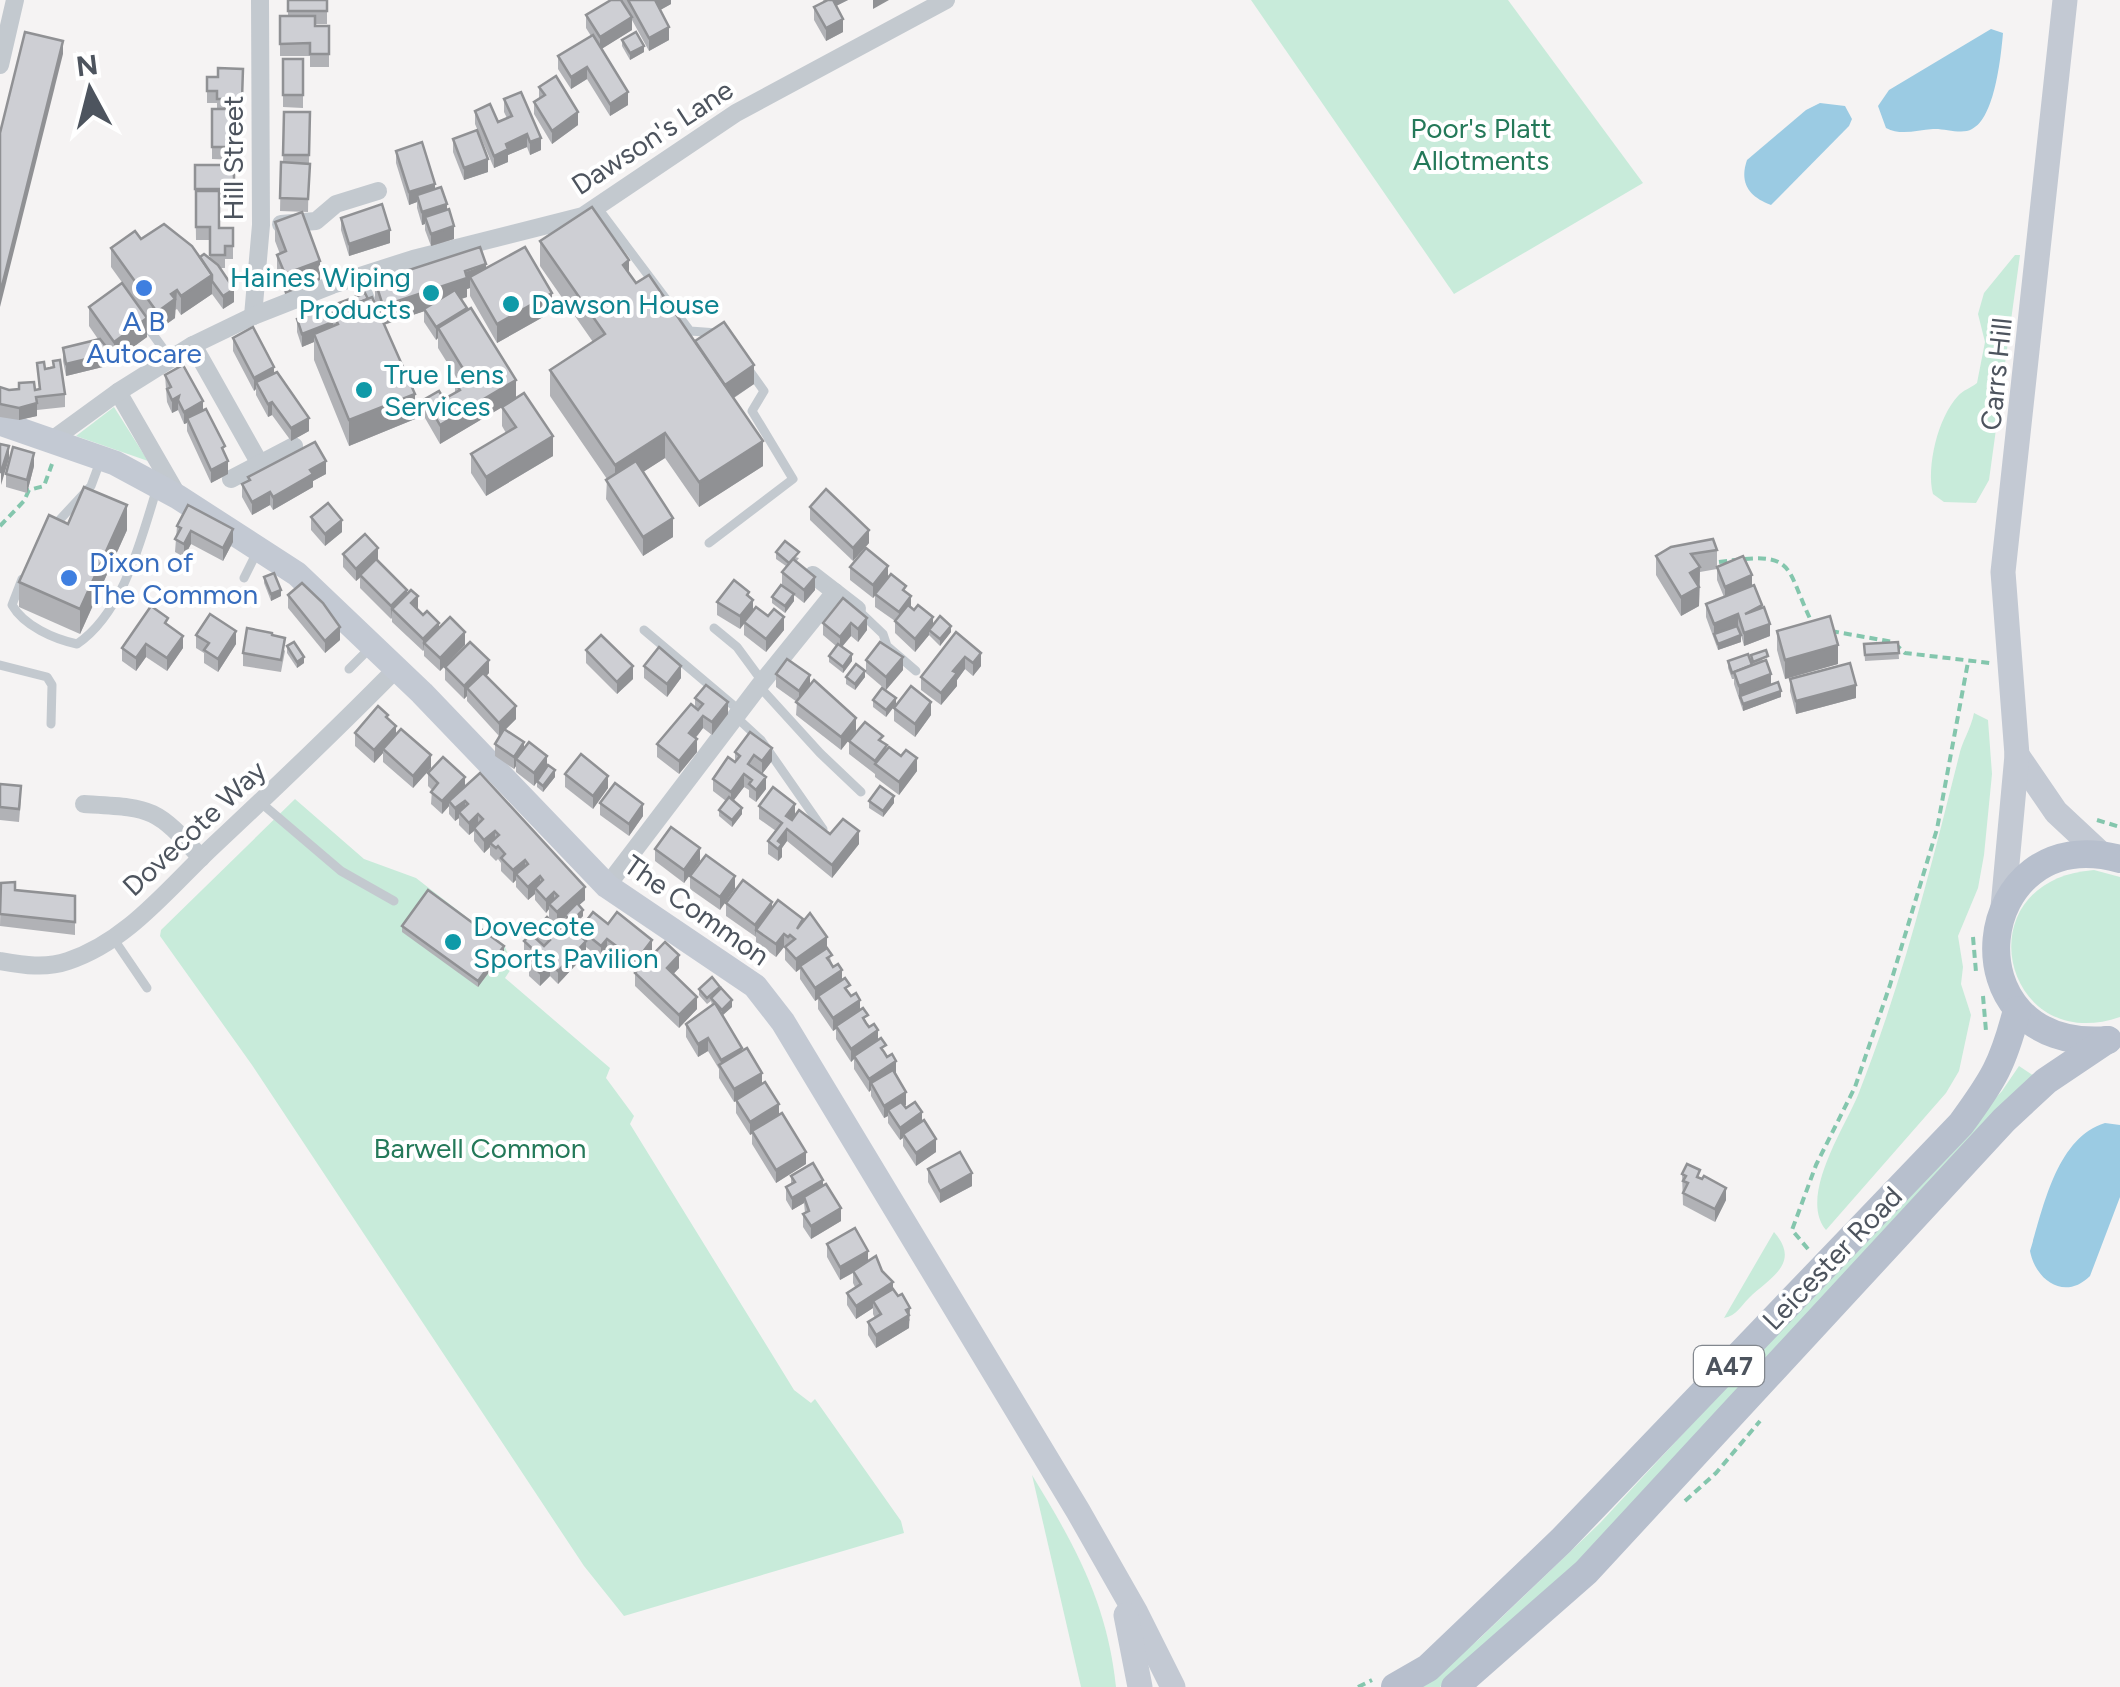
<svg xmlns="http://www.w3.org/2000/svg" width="2120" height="1687" viewBox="0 0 2120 1687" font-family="Figtree,sans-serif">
<rect width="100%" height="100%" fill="#f5f3f3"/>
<!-- green -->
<g fill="#c8ebda">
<polygon points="1251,0 1508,0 1643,183 1454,294"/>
<path d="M2015,255H2020L1989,480L1976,503L1944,502L1933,494C1926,467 1938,417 1958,396C1963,390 1971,388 1977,383L1985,342L1978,314L1984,293Z"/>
<polygon points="114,407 148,461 76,436"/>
<path d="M1974,713L1988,720L1992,774L1984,855L1978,888L1958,936L1963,967L1961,984L1971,1015L1959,1071L1946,1093L1826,1230C1798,1197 1845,1127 1858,1095C1902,984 1930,871 1959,756C1962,741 1971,729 1974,713Z"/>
<polygon points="295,799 364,859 416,878 505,947 513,966 505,978 610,1068 606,1078 634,1116 630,1124 794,1390 811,1403 815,1399 901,1521 904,1533 624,1616 584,1566 252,1065 160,936 161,930"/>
<path d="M2094,870L2120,877V1017C2002,1058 1961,880 2094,870Z"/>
<polygon points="2019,1066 2034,1076 1620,1521 1505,1632 1440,1687 1421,1687 1478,1640 1600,1523 2002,1091"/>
<path d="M1774,1232C1802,1264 1769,1278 1749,1298C1740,1307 1737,1315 1724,1318Z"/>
<path d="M1032,1475C1076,1547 1107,1603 1116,1687H1081Z"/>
</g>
<!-- water -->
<g fill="#9bcbe3">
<path d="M1991,29L2003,33C2001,56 1995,118 1972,129C1962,135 1944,128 1933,129C1917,130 1901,136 1886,128L1878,106L1889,90Z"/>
<path d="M1820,103L1845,106L1852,119L1849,126L1771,205C1749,197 1739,183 1747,160L1806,110Z"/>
<path d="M2105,1123L2120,1125V1197L2090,1276C2065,1301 2036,1281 2030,1251C2043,1209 2056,1138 2105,1123Z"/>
</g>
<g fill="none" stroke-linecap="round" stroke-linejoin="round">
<!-- path -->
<g stroke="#84c6ad" stroke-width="4" stroke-dasharray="8 5" stroke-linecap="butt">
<polyline points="0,526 24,501 29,490 44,486 52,464"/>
<path d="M1719,562C1798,551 1783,563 1813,625"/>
<polyline points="1831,631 1893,642 1905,653 1990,663"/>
<polyline points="2097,820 2120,827"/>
<polyline points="1973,937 1976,972"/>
<polyline points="1983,996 1986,1031"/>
<polyline points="1808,1249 1792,1230 1816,1165 1855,1087 1890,985 1937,829 1968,662"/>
<polyline points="1685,1501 1716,1473 1760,1421"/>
<polyline points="1358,1687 1372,1680"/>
</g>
<!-- lane -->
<g stroke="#c3c9cf" stroke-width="9">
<polyline points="597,207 690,331 717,333"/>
<polyline points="361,275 373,305"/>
<polyline points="141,318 170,358"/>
<polyline points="53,527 91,486 101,459"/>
<polyline points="709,543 793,479 752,411 764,391 749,370"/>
<polyline points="244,578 257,552"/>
<path d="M22,579L12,605C24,626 54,639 77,644C124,612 141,539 157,488"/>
<polyline points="860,612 883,634 887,646 916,671"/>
<polyline points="714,628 737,647 762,681"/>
<polyline points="644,630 740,711"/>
<polyline points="0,665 47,677 52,685 51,724"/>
<polyline points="349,669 370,648"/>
<polyline points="759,686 820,753 861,792"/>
<polyline points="736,717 761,740 823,829"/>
<polyline points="260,802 341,871 394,901"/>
<polyline points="113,938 147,988"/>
</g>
<!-- street -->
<g stroke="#c3c9cf" stroke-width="18">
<polyline points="0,65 15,0"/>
<polyline points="281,224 316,221 336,204 378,191"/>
<polyline points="253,316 261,225 260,0"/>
<polyline points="193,345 260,464"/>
<polyline points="118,392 178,496"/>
<polyline points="52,440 118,392 193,345 253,316 332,285 413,259 583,216 736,113 946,0"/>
<polyline points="231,479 294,446"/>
<polyline points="813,575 857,609"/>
<path d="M84,804C151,808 155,806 201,858"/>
<polyline points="607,886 759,686 835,592"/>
<path d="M0,961C23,965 45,969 68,961C126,942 166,891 210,849C273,790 335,731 396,669"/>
</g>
<!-- secondary -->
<g stroke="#c3c9d3" stroke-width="25">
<polyline points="0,423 115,463 178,497 297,574 422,693 607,886 755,986 783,1022 1078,1511 1136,1613 1173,1687"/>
<polyline points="2017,755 2056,812 2101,854"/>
<polyline points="2003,907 2017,755 2003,572 2065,0"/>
<polyline points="1126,1615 1140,1687"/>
</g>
<!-- primary -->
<g stroke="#b7bfcd" stroke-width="28">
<path d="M2108,1040C1944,1053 1971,818 2120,859"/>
<path d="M1395,1687L1428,1668L1561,1541L1961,1124C1994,1079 2003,1064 2017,1010"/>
<polyline points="1455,1687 1586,1572 2004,1120 2046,1081 2107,1040"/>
</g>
</g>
<!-- wall -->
<g fill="#b1b2b6">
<polygon points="288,0 327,0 327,24 315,24 315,26 329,26 329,67 310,67 310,56 280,56 280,16 288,16"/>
<polygon points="611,0 671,0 671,4 660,10 669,40 649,51 632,20 632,30 601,49 628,105 610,116 587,79 571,89 558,69 558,56 591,36 586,28 586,15"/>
<polygon points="823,0 848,0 836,6 843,32 826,41 814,20 814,7 824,2"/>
<polygon points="622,40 644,52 630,60 622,46"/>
<polygon points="283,59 303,59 303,108 283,107"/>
<polygon points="243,69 242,112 239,112 238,160 212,159 212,109 217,109 217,103 207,103 207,77 218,77"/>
<polygon points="539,87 578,125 552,144 534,114 534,102 539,99"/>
<polygon points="504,99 541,150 530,155 527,147 508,155 508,162 494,168 475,124 475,111 498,122 507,118 504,112"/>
<polygon points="284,112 310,112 308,212 280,211 281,162 283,163"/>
<polygon points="453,139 488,172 464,180 453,152"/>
<polygon points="396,151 435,189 447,210 454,239 431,246 425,230 425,224 422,225 417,208 417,202 409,205 396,163"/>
<polygon points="195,165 234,169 234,196 226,196 226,202 219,202 219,228 233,228 233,259 225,259 225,268 221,268 234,302 223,309 212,294 181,315 177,309 175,310 175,318 157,331 111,267 111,248 141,239 210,259 210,240 196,240"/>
<polygon points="341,218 390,243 349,256 341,230"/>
<polygon points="275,222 320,280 285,294 277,274 277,255 280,254 275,241"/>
<polygon points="540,241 629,274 636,283 695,341 754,384 734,398 763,466 699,507 665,458 643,472 673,537 643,556 606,499 607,479 550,396 550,370 593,342 540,266"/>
<polygon points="486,269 552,312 497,343 470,296 470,288 467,289 467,297 461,299 516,398 553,456 486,496 471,473 471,454 506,433 502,426 502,407 440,444 425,418 425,399 444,399 455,393 455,382 458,380 438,348 438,338 436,340 424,322 424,311 384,325 415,419 349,446 314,360 314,342 302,347 297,332 297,319 368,299 381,318 375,300 375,281"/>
<polygon points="89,307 147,337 114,361 111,357 111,365 66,376 63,361 63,348 98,339 89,326"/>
<polygon points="233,338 274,373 309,431 291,441 272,415 268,417 256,395 256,389 254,391 233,351"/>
<polygon points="53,361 65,394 65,407 37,410 37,416 19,420 0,417 0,387 9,390 39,389 37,363 45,369 53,367"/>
<polygon points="165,375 203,410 225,455 228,474 211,483 187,431 187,423 184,424 178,410 172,413 167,402"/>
<polygon points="34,466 27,493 6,487 6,474"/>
<polygon points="326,474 313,481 313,487 273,510 270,505 252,515 242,497 242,484 248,481 248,477"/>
<polygon points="810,507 869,543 853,561 810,520"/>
<polygon points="311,517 342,532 325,546 311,530"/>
<polygon points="177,526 233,542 223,561 191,544 184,557 175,552"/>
<polygon points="127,530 80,634 19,607 19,582"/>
<polygon points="1717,550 1717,567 1752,586 1762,608 1770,636 1744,646 1741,635 1741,642 1718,650 1706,617 1706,604 1724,597 1717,580 1717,569 1700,572 1699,606 1681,616 1656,575 1656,556"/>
<polygon points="776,552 799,558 796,562 815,590 804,603 794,595 794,601 785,613 772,603 772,597 782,585 782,572 786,566 776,559"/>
<polygon points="343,554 378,560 407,594 417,610 439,629 465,645 440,671 424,656 424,650 423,651 392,622 392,618 391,619 360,588 360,578 356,581 343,567"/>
<polygon points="850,567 888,577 906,592 911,608 933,624 951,632 940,646 929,635 915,652 895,633 895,621 875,607 875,596 873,598 850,580"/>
<polygon points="264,577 281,596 271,601 264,583"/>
<polygon points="288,595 340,640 325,653 288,608"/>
<polygon points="749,597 753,611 784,630 766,652 744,635 744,624 740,629 717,615 717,602"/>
<polygon points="843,598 867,630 858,642 851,636 842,647 852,661 843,673 829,662 829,656 836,646 823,635 823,623"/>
<polygon points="168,626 183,648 167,671 146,657 136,671 122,661 122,648"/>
<polygon points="1777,631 1838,664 1785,679 1777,650"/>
<polygon points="956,632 981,666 973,676 965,669 957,680 957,686 941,705 921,690 921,677"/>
<polygon points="196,635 236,644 218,672 204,663 204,653 196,648"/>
<polygon points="272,635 285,651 281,672 243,666 243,653"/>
<polygon points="1898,642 1899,659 1865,661 1864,644"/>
<polygon points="287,646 304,663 297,668 287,653"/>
<polygon points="586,650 633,679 617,694 586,663"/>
<polygon points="1751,655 1768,662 1771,685 1781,697 1743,711 1734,684 1734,679 1732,679 1728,668 1728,661 1751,662"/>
<polygon points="866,660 903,670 886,690 866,673"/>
<polygon points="644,666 681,678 667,697 644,678"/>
<polygon points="445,667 489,673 486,676 516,719 505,730 524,749 547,766 555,777 543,792 537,787 537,782 534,786 516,772 516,766 514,769 495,756 495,744 499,736 467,701 467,696 464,699 445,680"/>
<polygon points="776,674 810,684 856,731 841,750 796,715 797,702 776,687"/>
<polygon points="846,677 865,677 855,690 846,684"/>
<polygon points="1790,679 1856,698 1796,714 1790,691"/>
<polygon points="695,698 728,714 712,735 703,728 698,735 695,738 697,752 679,774 657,757 657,744 695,708"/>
<polygon points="873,700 896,704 886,717 873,707"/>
<polygon points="894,708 931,715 915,737 894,721"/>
<polygon points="388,719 396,735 431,768 413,788 383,762 383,753 374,763 355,746 355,733"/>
<polygon points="750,732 772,761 762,774 766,789 756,802 749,797 749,790 744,787 733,801 742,814 732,827 719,816 719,810 726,801 713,791 713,779 735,761 735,752"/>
<polygon points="849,741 883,742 887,749 917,771 899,795 875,777 875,774 849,754"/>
<polygon points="428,773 465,787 585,900 579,905 583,916 572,928 580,936 580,929 608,924 652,953 645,962 679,968 673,974 697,1009 679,1028 635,986 635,973 607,951 601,959 586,947 586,954 558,984 550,976 540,986 529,976 529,963 531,961 524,954 524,941 537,940 537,928 560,929 568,925 565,921 565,918 557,925 549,917 549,909 546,913 535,900 535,894 528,900 516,887 516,880 513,883 501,871 501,863 498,859 496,861 490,855 490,847 484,853 474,841 474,831 469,835 459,825 459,818 455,821 449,814 449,806 442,814 431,804 432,790 428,786"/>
<polygon points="565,774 608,788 593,809 565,787"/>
<polygon points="0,784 21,798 19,822 0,820"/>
<polygon points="869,801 894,803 883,817 869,808"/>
<polygon points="600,803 643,816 629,836 600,815"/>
<polygon points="759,806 795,816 830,834 859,844 832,878 787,841 782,848 782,857 778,861 768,854 768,841 776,831 759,819"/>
<polygon points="655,849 700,861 684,883 655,861"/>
<polygon points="690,876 735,876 720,910 690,889"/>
<polygon points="1,883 15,890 75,896 75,935 0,926"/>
<polygon points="726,903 772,908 803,922 827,948 832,964 896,1073 906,1105 904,1106 922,1121 936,1152 916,1166 903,1146 903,1138 900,1140 888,1123 888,1116 884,1118 871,1096 871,1090 869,1092 854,1069 854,1059 851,1062 836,1039 836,1029 833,1031 818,1009 818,999 815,1001 800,979 800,969 796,972 785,960 785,948 784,947 776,957 756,942 756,937 726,916"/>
<polygon points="402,926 504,952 478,987 402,932"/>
<polygon points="699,989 720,990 732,1007 722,1015 806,1164 776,1183 752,1144 752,1134 750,1135 736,1113 736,1101 734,1102 719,1078 719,1069 708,1051 698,1057 686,1037 686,1024 712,1005 711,1001 707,1004 699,995"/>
<polygon points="928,1169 972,1186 940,1203 928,1182"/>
<polygon points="1682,1174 1700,1179 1726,1200 1715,1222 1683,1205"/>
<polygon points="791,1176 823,1186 841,1221 811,1239 803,1227 803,1214 805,1213 804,1203 792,1210 786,1200 786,1187 791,1184"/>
<polygon points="827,1244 868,1261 882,1271 910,1320 909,1321 909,1328 876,1348 868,1335 868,1322 875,1318 873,1314 873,1308 856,1319 847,1305 847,1293 855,1287 853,1283 853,1273 840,1280 827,1257"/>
</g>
<!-- shaded-wall -->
<g fill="#909194">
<polygon points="655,0 671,0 671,4 655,13"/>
<polygon points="828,0 848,0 828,10"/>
<polygon points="873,0 889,0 873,9"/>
<polygon points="632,17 632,30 600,50 600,37"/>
<polygon points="843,19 843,32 826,41 826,28"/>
<polygon points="669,27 669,40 649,51 649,38"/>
<polygon points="63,41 63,54 0,307 0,294"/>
<polygon points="644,46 644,52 630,60 630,53"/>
<polygon points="587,67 587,79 571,89 571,77"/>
<polygon points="628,92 628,105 610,116 610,104"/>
<polygon points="578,112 578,125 552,144 552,131"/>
<polygon points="527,134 527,147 508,155 508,162 494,168 494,156 506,144"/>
<polygon points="541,138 541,150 530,155 530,142"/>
<polygon points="488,159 488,172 464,180 464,168"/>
<polygon points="435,184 435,196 417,195 417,202 409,205 409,192"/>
<polygon points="447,204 447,217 425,217 425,224 422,225 422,212"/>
<polygon points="454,226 454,239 431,246 431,234"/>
<polygon points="390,230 390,243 349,256 349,244"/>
<polygon points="629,260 629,285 623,265"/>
<polygon points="320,261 320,280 285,294 285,274"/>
<polygon points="486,264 486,283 470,277 470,288 467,289 467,297 383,325 383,306"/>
<polygon points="212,275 212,294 181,315 181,296"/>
<polygon points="234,289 234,302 223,309 223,296"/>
<polygon points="177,290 175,318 157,331 157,312 171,294"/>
<polygon points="552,293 552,312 497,343 497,324"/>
<polygon points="467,308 467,321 438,328 438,338 436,340 436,327"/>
<polygon points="147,318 147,337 114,361 114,342"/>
<polygon points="333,322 333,335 314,334 314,342 302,347 302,334"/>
<polygon points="111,353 111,365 66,376 66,364"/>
<polygon points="754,365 754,384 724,404 724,385"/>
<polygon points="274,367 274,380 256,382 256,389 254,391 254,378"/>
<polygon points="516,380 516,399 440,444 440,425"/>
<polygon points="415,394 415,419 349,446 349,420"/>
<polygon points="179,396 178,400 178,410 172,413 172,400"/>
<polygon points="203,401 203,414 187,418 187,423 184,424 184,412"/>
<polygon points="272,402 272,415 268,417 268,404"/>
<polygon points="37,403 37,416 19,420 19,408"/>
<polygon points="309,418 309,431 291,441 291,428"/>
<polygon points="665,433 665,458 615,490 615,465"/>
<polygon points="553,436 553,456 486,496 486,477"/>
<polygon points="763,441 763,466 699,507 699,482"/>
<polygon points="9,446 9,459 1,485 1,472"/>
<polygon points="34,453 34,466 27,493 27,480"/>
<polygon points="228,461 228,474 211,483 211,470"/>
<polygon points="326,461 326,474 313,481 313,487 273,510 273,497 310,470"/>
<polygon points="270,492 270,505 252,515 252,502"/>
<polygon points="127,505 127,530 80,634 80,609"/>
<polygon points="673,518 673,537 643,556 643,537"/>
<polygon points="342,520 342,532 325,546 325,534"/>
<polygon points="233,529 233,542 223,561 223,548"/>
<polygon points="869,530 869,543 853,561 853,548"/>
<polygon points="191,531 191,544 184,557 184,544"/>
<polygon points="378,548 378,561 356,581 356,569"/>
<polygon points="888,566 888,579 873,598 873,585"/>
<polygon points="1700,567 1699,606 1681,616 1681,597 1690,573"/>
<polygon points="1752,575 1752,588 1725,600 1725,587"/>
<polygon points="815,577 815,590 804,603 804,590"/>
<polygon points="281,590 281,596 271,601 271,594"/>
<polygon points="407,590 407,603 392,609 391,619 391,606"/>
<polygon points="794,594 794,601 785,613 785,606"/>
<polygon points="418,596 418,609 411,603"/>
<polygon points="911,596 911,609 899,624 899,612"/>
<polygon points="753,600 753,612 740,629 740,616"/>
<polygon points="1738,614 1738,627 1714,637 1714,624"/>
<polygon points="784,617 784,630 766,652 766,639"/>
<polygon points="933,617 933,630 929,630 929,635 915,652 915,639"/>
<polygon points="867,618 867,630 858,642 858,629"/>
<polygon points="439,623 439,635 424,643 423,651 423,639"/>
<polygon points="851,623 851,636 840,649 840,637"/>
<polygon points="1770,624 1770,636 1744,646 1744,633"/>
<polygon points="951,626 951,632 940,646 940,639"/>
<polygon points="340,627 340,640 325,653 325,641"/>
<polygon points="236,631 236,644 218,672 218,659"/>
<polygon points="465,632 465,645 440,671 440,658"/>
<polygon points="1741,635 1741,642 1718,650 1718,644"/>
<polygon points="183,636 183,648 167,671 167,658"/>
<polygon points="146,644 146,657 136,671 136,658"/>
<polygon points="1838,645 1838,664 1785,679 1785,660"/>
<polygon points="981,653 981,666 973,676 973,663"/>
<polygon points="852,654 852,661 843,673 843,667"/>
<polygon points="304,657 304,663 297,668 297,662"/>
<polygon points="903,657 903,670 886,690 886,677"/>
<polygon points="965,657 965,669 957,680 957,686 941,705 941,693 953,671"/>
<polygon points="489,660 489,673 471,692 467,688 467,696 464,699 464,686"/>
<polygon points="633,666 633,679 617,694 617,682"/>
<polygon points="681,666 681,678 667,697 667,684"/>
<polygon points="865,671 865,677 855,690 855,684"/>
<polygon points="1771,674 1771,687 1739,699 1739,686"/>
<polygon points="810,675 810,688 799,704 799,691"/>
<polygon points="1856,685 1856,698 1796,714 1796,701"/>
<polygon points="1781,691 1781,697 1743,711 1743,704"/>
<polygon points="896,698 896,704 886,717 886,710"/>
<polygon points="728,702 728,714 712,735 712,722"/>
<polygon points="931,702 931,715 915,737 915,724"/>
<polygon points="516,706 516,719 499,736 499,723"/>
<polygon points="703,716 703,728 689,746 689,733"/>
<polygon points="856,718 856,731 841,750 841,737"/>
<polygon points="396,726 396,739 383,749 383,753 374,763 374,750"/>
<polygon points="697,739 697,752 679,774 679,761"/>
<polygon points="524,742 524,755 516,759 516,766 514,769 514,757"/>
<polygon points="772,748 772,761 762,774 762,761"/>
<polygon points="431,755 431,768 413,788 413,776"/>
<polygon points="547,756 547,769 534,786 534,773"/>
<polygon points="917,758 917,771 899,795 899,782"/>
<polygon points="555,770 555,777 543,792 543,786"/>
<polygon points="744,774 744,787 731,804 731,792"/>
<polygon points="608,776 608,788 593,809 593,796"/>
<polygon points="465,777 465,790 449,801 449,806 442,814 442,801"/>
<polygon points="766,777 766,789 756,802 756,790"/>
<polygon points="894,796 894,803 883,817 883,811"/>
<polygon points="465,801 465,814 459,812 459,818 455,821 455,808"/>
<polygon points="643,804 643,816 629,836 629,824"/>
<polygon points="795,804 795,816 786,829 786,816"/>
<polygon points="742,808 742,814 732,827 732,820"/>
<polygon points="478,814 478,827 474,828 474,831 469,835 469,823"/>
<polygon points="787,829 787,841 782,848 782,857 778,861 778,841"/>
<polygon points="495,831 495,843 490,843 490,847 484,853 484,840"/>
<polygon points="859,831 859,844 832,878 832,865"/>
<polygon points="700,848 700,861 684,883 684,870"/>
<polygon points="525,860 525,872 516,874 516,880 513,883 513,870"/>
<polygon points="540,876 540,889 535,888 535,894 528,900 528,887"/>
<polygon points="735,876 735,889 720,910 720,897"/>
<polygon points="585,887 585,900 566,917 565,915 565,918 557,925 557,912"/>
<polygon points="554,892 554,905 549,904 549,909 546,913 546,900"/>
<polygon points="772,902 772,915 756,930 755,937 755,925"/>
<polygon points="583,910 583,916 571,928 571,922"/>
<polygon points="784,934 784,947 776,957 776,944"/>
<polygon points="827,937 827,949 796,972 796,959"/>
<polygon points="607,939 607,951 601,959 601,946"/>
<polygon points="652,940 652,953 636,974 636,961"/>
<polygon points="586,941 586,954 558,984 558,971"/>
<polygon points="504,946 504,952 478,987 478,981"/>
<polygon points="679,955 679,968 667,981 667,968"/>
<polygon points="550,963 550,976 540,986 540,973"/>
<polygon points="842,970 842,983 818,996 818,999 815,1001 815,988"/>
<polygon points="697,997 697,1009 679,1028 679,1015"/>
<polygon points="732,1000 732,1007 722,1016 722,1010"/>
<polygon points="860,1000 860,1013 833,1031 833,1018"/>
<polygon points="878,1030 878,1043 854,1056 854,1059 851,1062 851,1049"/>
<polygon points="708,1038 708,1051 698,1057 698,1044"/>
<polygon points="742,1048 742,1060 721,1068 721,1060"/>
<polygon points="896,1061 896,1073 871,1083 871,1090 869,1092 869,1079"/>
<polygon points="762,1073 762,1086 734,1102 734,1089"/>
<polygon points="906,1092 906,1105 891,1114 888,1110 888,1116 884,1118 884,1106"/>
<polygon points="779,1104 779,1117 750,1135 750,1122"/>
<polygon points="922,1112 922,1125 903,1134 903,1138 900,1140 900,1128"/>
<polygon points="936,1139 936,1152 916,1166 916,1153"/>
<polygon points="806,1152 806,1164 776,1183 776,1170"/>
<polygon points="972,1173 972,1186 940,1203 940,1191"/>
<polygon points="823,1180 823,1192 804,1197 804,1203 792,1210 792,1198"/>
<polygon points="1726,1188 1726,1200 1715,1222 1715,1209"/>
<polygon points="841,1208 841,1221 811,1239 811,1226"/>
<polygon points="868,1251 868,1264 840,1280 840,1267"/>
<polygon points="893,1282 893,1295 873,1301 873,1308 856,1319 856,1306"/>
<polygon points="910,1308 909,1328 876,1348 876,1335"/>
</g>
<!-- building -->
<g fill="#cecfd4" stroke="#909194" stroke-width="2.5">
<rect x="288" y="0" width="39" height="11"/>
<polygon points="611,0 621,0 632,17 600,37 586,15"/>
<polygon points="628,0 655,0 669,27 649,38"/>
<polygon points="828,0 833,0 843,19 826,28 814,7"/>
<polygon points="280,16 315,16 315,26 329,26 329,54 310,54 310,43 280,44"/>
<polygon points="25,32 63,41 0,294 0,133"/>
<polygon points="636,32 644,46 630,53 622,40"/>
<polygon points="593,35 628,92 610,104 587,67 571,77 558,56"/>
<rect x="283" y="59" width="20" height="36"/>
<polygon points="218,68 243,69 242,99 217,99 217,91 207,91 207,77 218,77"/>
<polygon points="556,76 578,112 552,131 534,102 545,95 539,87"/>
<polygon points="521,92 541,138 530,142 527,134 506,144 508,149 494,156 475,111 490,104 498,122 512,116 504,99"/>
<polygon points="212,109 239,109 238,147 212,147"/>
<polygon points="284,112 310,112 309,155 283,155"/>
<polygon points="477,130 488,159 464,168 453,139"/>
<polygon points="422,142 435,184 409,192 396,151"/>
<polygon points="281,162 310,164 308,199 280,198"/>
<polygon points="195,165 226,165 226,169 234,169 234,183 226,183 226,189 195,189"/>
<polygon points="441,187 447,204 422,212 417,195"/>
<polygon points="196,191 219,191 219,228 233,228 233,246 225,246 225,255 210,255 210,227 196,227"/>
<polygon points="382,204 390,230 349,244 341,218"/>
<polygon points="592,207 629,260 623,265 636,283 649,275 763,441 699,482 665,433 615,465 550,370 605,334 540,241"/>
<polygon points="449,209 454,226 431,234 425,217"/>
<polygon points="302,212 320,261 285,274 277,255 286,251 275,222"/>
<polygon points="164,224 192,246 212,275 181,296 177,290 171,294 175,299 157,312 111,248 135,231 141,239"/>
<polygon points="480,247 486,264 465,271 467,278 383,306 375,281"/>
<polygon points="525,247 552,293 497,324 470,277"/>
<polygon points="204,254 218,265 234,289 223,296 212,281 212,275 200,257"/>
<polygon points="122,283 147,318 114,342 89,307"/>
<polygon points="455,290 467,308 436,327 424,309"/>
<polygon points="365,293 368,299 333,313 333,322 302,334 297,319"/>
<polygon points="372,297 415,394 349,420 314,334 338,324 333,313"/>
<polygon points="471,308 516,380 440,425 425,399 439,391 444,399 460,390 455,382 467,375 438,328"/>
<polygon points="724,322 754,365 725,385 695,341"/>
<polygon points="253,327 274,367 254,378 233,338"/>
<polygon points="100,339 111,353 66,364 63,348"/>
<polygon points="60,360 65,394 36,397 37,403 19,408 0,404 0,387 9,390 19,389 19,383 34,382 35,390 40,389 37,363 44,362 45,369 50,368 54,367 53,361"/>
<polygon points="183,365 203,401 184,412 178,400 179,396 172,400 167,389 171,387 165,375"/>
<polygon points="277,372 309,418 291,428 272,402 268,404 256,382"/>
<polygon points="524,393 553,436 486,477 471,454 516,427 502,407"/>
<polygon points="206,409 225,446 222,448 228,461 211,470 187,418"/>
<polygon points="315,442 326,461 310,470 313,474 273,497 270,492 252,502 242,484 250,480 248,477"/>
<polygon points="0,444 9,446 1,472 0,472"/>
<polygon points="13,447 34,453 27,480 6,474"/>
<polygon points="636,461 673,518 643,537 606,480"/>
<polygon points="84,487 127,505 80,609 19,582 49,515 68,524"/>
<polygon points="826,489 869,530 853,548 810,507"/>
<polygon points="328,503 342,520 325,534 311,517"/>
<polygon points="188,505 233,529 223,548 191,531 184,544 175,539 181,528 177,526"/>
<polygon points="365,534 378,548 356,569 343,554"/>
<polygon points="1713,539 1717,550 1691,554 1700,567 1690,573 1699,587 1681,597 1656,556 1671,547"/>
<polygon points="785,541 799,552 789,563 776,552"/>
<polygon points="866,548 888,566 873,585 850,567"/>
<polygon points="1743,556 1752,575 1725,587 1717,567"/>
<polygon points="376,559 407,590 391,606 360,575"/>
<polygon points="793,559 815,577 804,590 782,572"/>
<polygon points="274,573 281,590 271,594 264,577"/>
<polygon points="891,574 906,586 903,590 911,596 899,612 875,594"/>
<polygon points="734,580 749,592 747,595 753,600 740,616 717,602"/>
<polygon points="302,583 323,603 340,627 325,641 288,595"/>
<polygon points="781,585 794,594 785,606 772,597"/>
<polygon points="1754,585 1762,605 1745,614 1764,607 1770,624 1744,633 1738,614 1714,624 1706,604"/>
<polygon points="411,590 418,596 411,603 423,615 427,611 439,623 423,639 392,609"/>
<polygon points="843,598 867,618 858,629 851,623 840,637 823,623"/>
<polygon points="908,605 914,610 918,605 933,617 915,639 895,621"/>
<polygon points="151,606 168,618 165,623 183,636 167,658 146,644 136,658 122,648"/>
<polygon points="756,607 768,616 774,609 784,617 766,639 744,622"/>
<polygon points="210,614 236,631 218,659 204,650 209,643 196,635"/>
<polygon points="940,616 951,626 940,639 929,630"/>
<polygon points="1830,616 1838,645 1785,660 1777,631"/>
<polygon points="450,617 465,632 440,658 424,643"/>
<polygon points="1737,626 1741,635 1718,644 1714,634"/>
<polygon points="247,628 272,633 272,635 285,638 281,660 243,653"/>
<polygon points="956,632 981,653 973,663 965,657 953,671 957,673 941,693 921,677"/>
<polygon points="601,635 633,666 617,682 586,650"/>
<polygon points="294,642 304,657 297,662 287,646"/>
<polygon points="470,642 489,660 464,686 445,667"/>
<polygon points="880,642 903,657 886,677 866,660"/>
<polygon points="1898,642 1899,653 1865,655 1864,644"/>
<polygon points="838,644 852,654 843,667 829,656"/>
<polygon points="659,647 681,666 667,684 644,666"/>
<polygon points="1766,650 1768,656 1753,662 1751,655"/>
<polygon points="1748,654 1752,665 1732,673 1728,661"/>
<polygon points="787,659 810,675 799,691 776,674"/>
<polygon points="1766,660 1771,674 1739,686 1734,672"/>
<polygon points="1850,663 1856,685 1796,701 1790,679"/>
<polygon points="856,664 865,671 855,684 846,677"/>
<polygon points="483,673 516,706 499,723 467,688"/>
<polygon points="814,680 856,718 841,737 796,702"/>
<polygon points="1778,682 1781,691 1743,704 1740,696"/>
<polygon points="706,685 728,702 712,722 703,716 698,722 689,733 697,739 679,761 657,744 691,704 698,710 703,704 695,698"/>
<polygon points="911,686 931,702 915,724 894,708"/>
<polygon points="882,688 896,698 886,710 873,700"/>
<polygon points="378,706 388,715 386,717 396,726 374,750 355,733"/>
<polygon points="865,722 883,736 879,740 887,745 875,761 849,741"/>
<polygon points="401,729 431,755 413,776 383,749"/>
<polygon points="504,729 524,742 514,757 495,744"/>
<polygon points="750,732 772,748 762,761 754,755 748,764 766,777 756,790 749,784 752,780 744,774 731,792 713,779 728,757 735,762 740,756 735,752"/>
<polygon points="529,742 547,756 534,773 516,759"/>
<polygon points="889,747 901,756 906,750 917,758 899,782 875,764"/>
<polygon points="581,754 608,776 593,796 565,774"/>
<polygon points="443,757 465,777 442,801 431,792 438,783 428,773"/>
<polygon points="548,765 555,770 543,786 537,781"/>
<polygon points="480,773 585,887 557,912 549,904 558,896 554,892 546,900 535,888 543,880 540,876 528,887 516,874 528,864 525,860 513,870 501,858 505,854 498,846 496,848 490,843 499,835 495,831 484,840 474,828 483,819 478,814 469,823 459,812 468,804 465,801 455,808 449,801"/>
<polygon points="615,783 643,804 629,824 600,803"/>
<polygon points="0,784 21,786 19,809 0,807"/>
<polygon points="880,786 894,796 883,811 869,801"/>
<polygon points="773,787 795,804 786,816 792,820 799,810 830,834 843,819 859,831 832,865 787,829 778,841 782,844 778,849 768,841 782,823 759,806"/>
<polygon points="729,797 742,808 732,820 719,810"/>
<polygon points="671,827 700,848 684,870 655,849"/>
<polygon points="706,855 735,876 720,897 690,876"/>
<polygon points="743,880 772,902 755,925 726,903"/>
<polygon points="15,882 15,890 75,896 75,922 0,914 1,883"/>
<polygon points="428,890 504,946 478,981 402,926"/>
<polygon points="778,900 803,919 797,929 810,913 827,937 796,959 785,947 795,939 790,935 788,937 784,934 776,944 756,930"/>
<polygon points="577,903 583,910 571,922 565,915"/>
<polygon points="593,912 608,924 617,912 652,940 636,961 607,939 601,946 580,929"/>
<polygon points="547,917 560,929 565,923 586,941 558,971 550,963 540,973 529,963 538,954 524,941 531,934 544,946 550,940 537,928"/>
<polygon points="665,942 679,955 667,968 697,997 679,1015 635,973"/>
<polygon points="827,948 832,955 827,958 830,962 833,967 838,964 842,970 815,988 800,966"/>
<polygon points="712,977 720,987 707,998 699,989"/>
<polygon points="845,978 850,985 845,988 851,996 856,993 860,1000 833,1018 818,996"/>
<polygon points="721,988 732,1000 722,1010 711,998"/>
<polygon points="715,1003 742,1048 721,1060 708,1038 698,1044 686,1024"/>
<polygon points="863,1008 868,1015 863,1018 866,1023 869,1027 874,1024 878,1030 851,1049 836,1026"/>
<polygon points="881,1038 886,1045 881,1048 884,1052 887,1057 892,1054 896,1061 869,1079 854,1056"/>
<polygon points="747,1048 762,1073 734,1089 719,1065"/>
<polygon points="893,1070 906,1092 884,1106 871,1083"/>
<polygon points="765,1082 779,1104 750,1122 736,1100"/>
<polygon points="901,1102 906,1108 915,1102 922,1112 900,1128 888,1110"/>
<polygon points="782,1113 806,1152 776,1170 752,1131"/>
<polygon points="924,1120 936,1139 916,1153 903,1134"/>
<polygon points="960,1152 972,1173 940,1191 928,1169"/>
<polygon points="813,1163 823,1180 792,1198 786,1187 795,1182 791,1176"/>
<polygon points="1687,1164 1700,1170 1697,1177 1702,1179 1704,1176 1726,1188 1715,1209 1683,1193 1688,1183 1683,1181 1686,1176 1682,1174"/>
<polygon points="826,1184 841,1208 811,1226 803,1214 809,1211 804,1197"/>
<polygon points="855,1228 868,1251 840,1267 827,1244"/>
<polygon points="876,1256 882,1271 893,1282 856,1306 847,1293 861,1284 853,1271"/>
<polygon points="893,1289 898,1296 902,1294 910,1308 906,1310 909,1315 876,1335 868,1322 881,1314 873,1301"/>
</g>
<!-- markers -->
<g fill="#3f7fe0" stroke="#fff" stroke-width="4">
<circle cx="144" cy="288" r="10"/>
<circle cx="69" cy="578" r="10"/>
</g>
<g fill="#0f9aa8" stroke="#fff" stroke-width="4">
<circle cx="431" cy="293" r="10"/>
<circle cx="511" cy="304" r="10"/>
<circle cx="364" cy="390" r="10"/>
<circle cx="453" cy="942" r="10"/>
</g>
<g text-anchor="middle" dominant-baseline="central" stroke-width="8" stroke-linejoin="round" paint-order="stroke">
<!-- shield labels -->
<rect fill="#fff" stroke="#82878e" stroke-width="2.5" x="1694" y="1346" width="70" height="40" rx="8"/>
<g font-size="25" font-weight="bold" fill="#4d545e">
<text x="1729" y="1366">A47</text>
</g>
<!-- park labels -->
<g font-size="28" fill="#247959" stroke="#fff">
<text x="1481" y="128">Poor's Platt<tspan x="1481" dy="32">Allotments</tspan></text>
<text x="480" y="1148">Barwell Common</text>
</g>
<!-- street labels -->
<g font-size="28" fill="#4d545e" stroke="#fff">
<text transform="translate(652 137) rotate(-33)">Dawson's Lane</text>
<text transform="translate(233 158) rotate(-90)">Hill Street</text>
<text transform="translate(1996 374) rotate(-84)">Carrs Hill</text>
<text transform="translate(194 828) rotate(-43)">Dovecote Way</text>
<text transform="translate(697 910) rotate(35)">The Common</text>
<text transform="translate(1832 1258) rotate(-46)">Leicester Road</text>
</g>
<!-- culture labels -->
<g font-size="28" fill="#0d838f" stroke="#fff" text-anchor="start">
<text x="411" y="277" text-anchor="end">Haines Wiping<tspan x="411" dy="32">Products</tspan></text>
<text x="531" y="304">Dawson House</text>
<text x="384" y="374">True Lens<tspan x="384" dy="32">Services</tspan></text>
<text x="473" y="926">Dovecote<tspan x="473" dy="32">Sports Pavilion</tspan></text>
</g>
<!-- shop labels -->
<g font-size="28" fill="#366cbe" stroke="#fff">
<text x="144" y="321">A B<tspan x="144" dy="32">Autocare</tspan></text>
<text x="89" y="562" text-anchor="start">Dixon of<tspan x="89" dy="32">The Common</tspan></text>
</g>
</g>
<!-- north arrow -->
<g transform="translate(90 90) rotate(353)" stroke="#ffffff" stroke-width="8" paint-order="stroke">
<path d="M0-8L18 38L0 25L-18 38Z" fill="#4d545e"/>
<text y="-15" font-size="28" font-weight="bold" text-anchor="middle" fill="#4d545e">N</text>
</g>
</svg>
